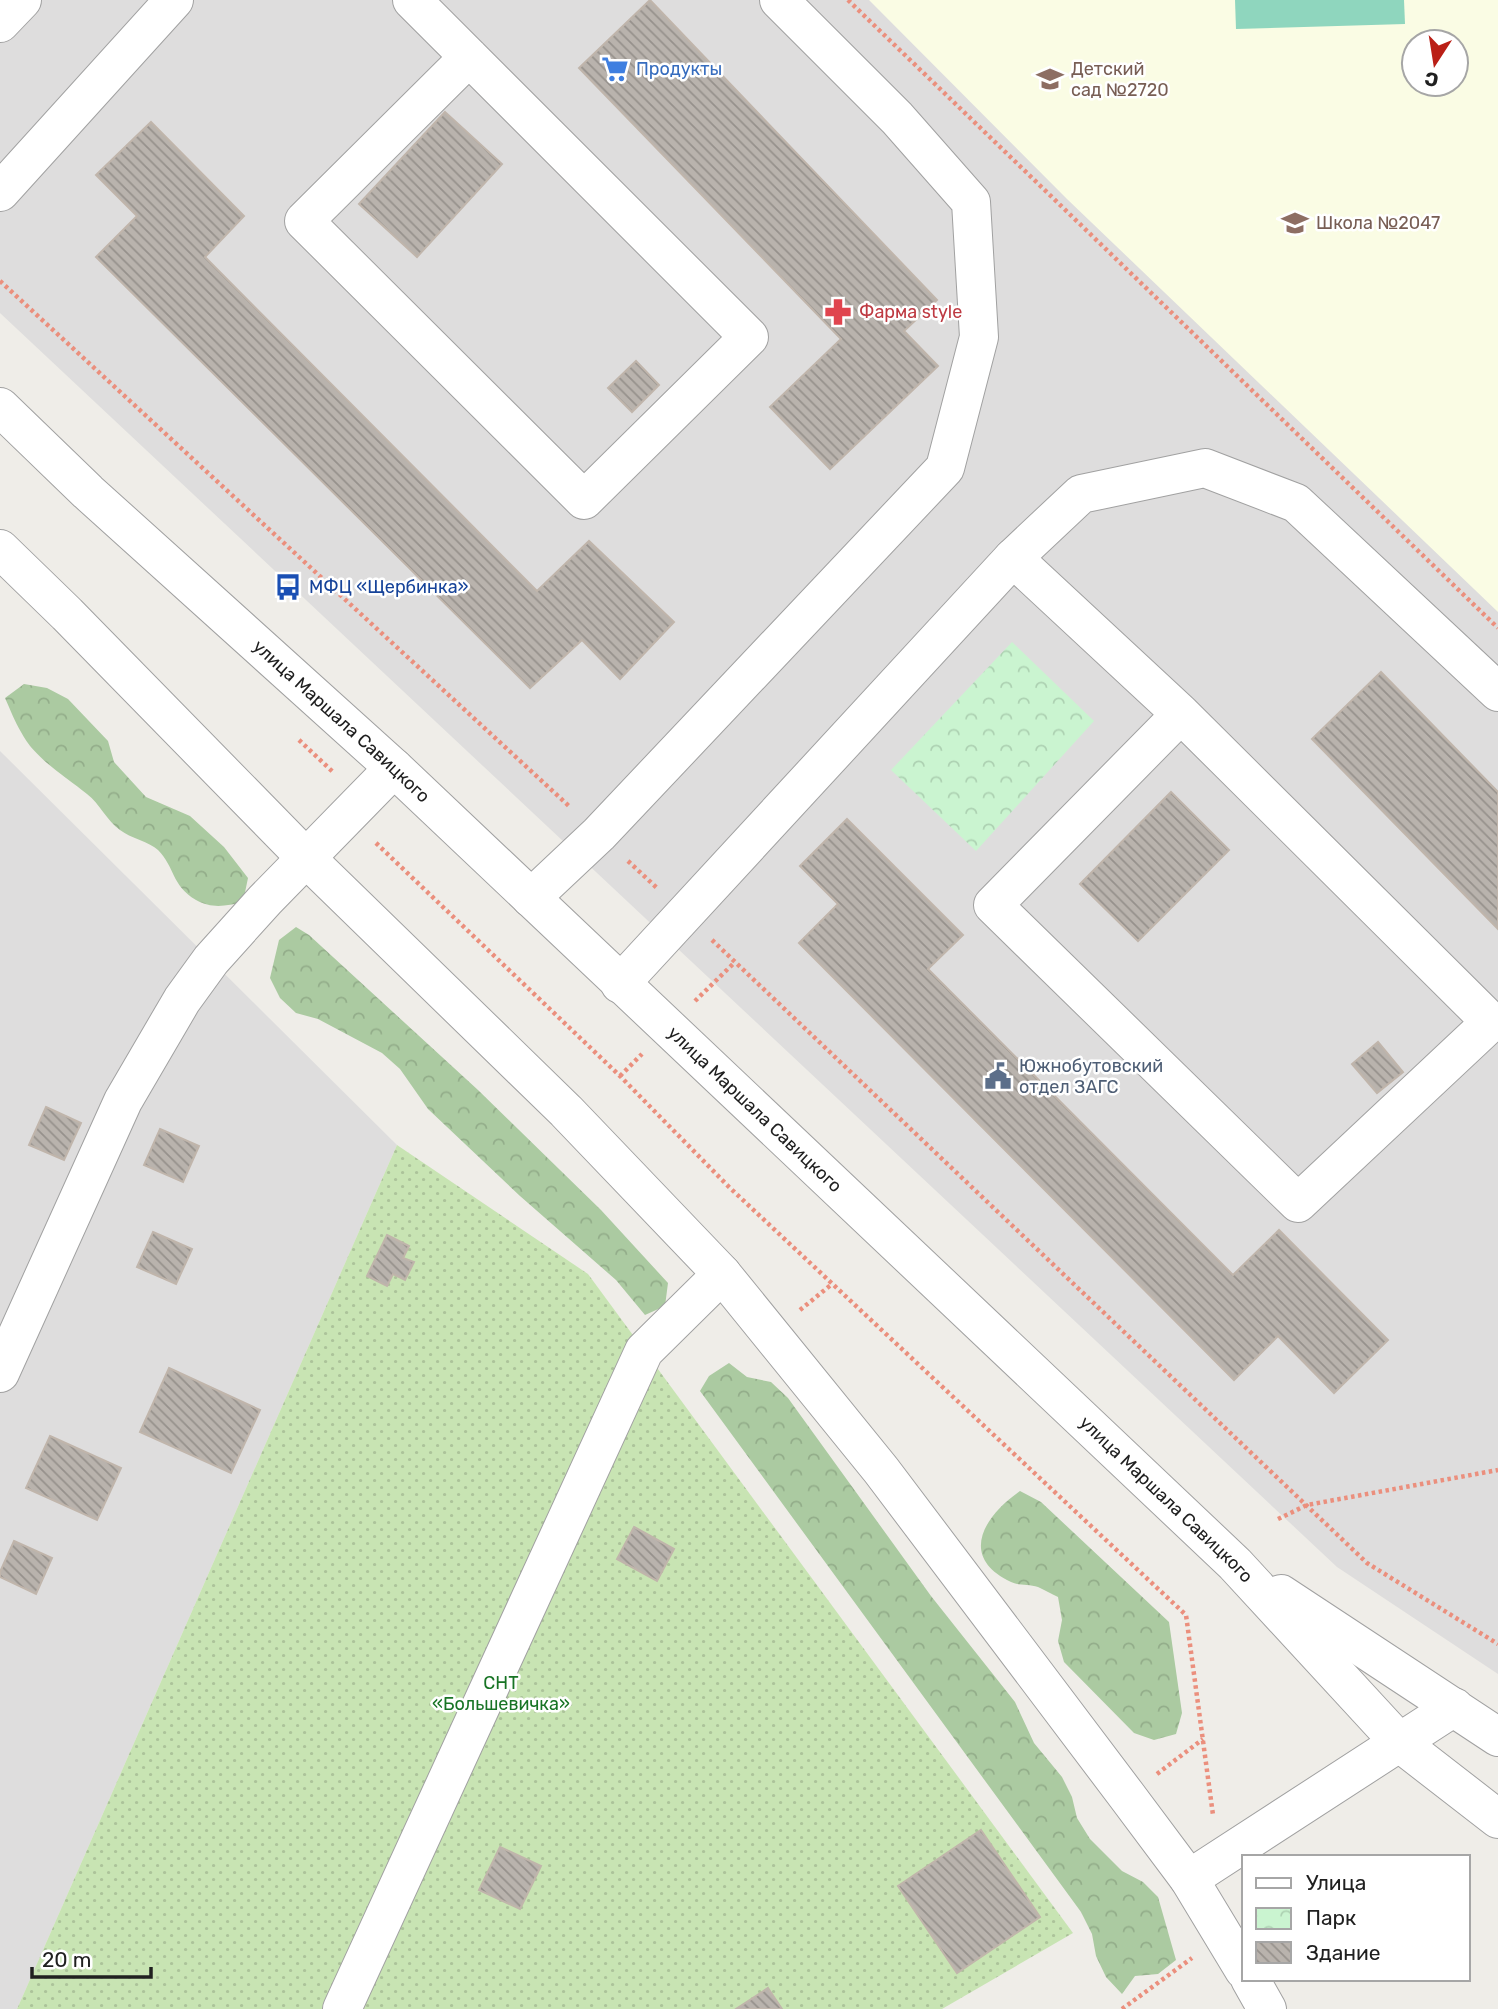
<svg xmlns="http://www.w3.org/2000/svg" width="1498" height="2009" viewBox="0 0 1498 2009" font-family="Rubik,sans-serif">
<defs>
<pattern id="grass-dots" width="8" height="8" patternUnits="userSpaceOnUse" patternTransform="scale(1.75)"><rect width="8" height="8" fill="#c8e4b3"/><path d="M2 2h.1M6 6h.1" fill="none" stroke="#acc39a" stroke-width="1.8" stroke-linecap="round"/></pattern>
<pattern id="forest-crowns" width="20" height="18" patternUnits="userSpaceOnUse" patternTransform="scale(1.75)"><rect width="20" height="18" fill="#abcaa1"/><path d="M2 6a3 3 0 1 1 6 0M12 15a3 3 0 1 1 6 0" fill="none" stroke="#93ad8a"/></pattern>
<pattern id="park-crowns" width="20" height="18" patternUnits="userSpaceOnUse" patternTransform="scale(1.75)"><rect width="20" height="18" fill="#caf4d0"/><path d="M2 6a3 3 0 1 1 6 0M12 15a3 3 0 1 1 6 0" fill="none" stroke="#add1b2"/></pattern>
<pattern id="building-back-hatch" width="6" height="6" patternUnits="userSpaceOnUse" patternTransform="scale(1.75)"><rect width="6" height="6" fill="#b9b3ad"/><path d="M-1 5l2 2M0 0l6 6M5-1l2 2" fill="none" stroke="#96918c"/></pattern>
</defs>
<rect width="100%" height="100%" fill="#efede8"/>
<!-- residential -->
<g fill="#dedddd" fill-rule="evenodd">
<path d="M0,0H1498V1674L1337,1567L0,313ZM1414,42H1456V84H1414Z"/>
<polygon points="0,751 397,1145 17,2009 0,2009"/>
</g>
<!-- education -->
<path fill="#fafce4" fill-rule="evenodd" d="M869,0H1498V612L1067,199ZM1414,42H1456V84H1414Z"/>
<!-- grass -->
<polygon fill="url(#grass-dots)" points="397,1145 588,1274 1073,1933 942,2009 17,2009"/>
<!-- forest -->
<g fill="url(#forest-crowns)">
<path d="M24,684L47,688L68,699L108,741L114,762L146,797L190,816L224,847L248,878L243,902C226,906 212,909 196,900C171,885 175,867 158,850C150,842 130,838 120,830C107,821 100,804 87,794C65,776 35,759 21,732C15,722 10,709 5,698Z"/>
<polygon points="296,927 309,935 478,1090 601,1210 668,1283 665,1306 645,1315 616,1280 520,1196 428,1109 400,1069 382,1053 318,1019 296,1013 280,998 270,978 279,940"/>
<polygon points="729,1363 747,1377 771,1382 788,1398 931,1596 1015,1702 1034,1743 1062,1777 1072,1797 1077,1818 1090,1839 1122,1871 1143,1882 1158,1897 1176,1960 1158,1974 1135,1976 1122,1994 1106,1977 1096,1956 1092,1934 1081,1912 700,1391 709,1376"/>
<path d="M1020,1491L1041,1502L1169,1622L1182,1713L1176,1734L1154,1740L1134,1733L1064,1662L1058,1641L1062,1620L1058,1597C1051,1594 1045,1590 1038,1587C1029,1584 1019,1586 1011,1582C958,1557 984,1516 1020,1491Z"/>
</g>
<!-- park -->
<polygon fill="url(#park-crowns)" points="1012,642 1094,721 976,851 891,770"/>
<!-- pitch -->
<polygon fill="#8fd6be" points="1235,0 1404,0 1405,24 1236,29"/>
<!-- building -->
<g fill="url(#building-back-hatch)" stroke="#c0b5ab" stroke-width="2">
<polygon points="650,0 937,300 904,331 938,366 830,469 770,407 841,339 579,68"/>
<polygon points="445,112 502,164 417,257 359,204"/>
<polygon points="151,122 244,216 205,257 537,591 589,541 674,622 620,679 582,640 530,688 96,257 137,216 96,175"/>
<polygon points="636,361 659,385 632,412 608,388"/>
<polygon points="1381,672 1498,792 1498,929 1312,739"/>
<polygon points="1171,792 1229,850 1138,941 1080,884"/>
<polygon points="847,819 963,935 928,969 1233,1275 1279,1230 1388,1340 1334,1393 1278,1336 1234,1380 799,943 838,904 800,866"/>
<polygon points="1378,1042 1403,1072 1377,1093 1352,1064"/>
<polygon points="46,1107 81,1123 64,1160 29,1145"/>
<polygon points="160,1129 199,1146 183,1182 144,1165"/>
<polygon points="153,1232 192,1249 176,1284 137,1267"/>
<polygon points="387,1235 409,1246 403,1258 414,1262 405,1280 393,1274 387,1286 367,1276"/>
<polygon points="169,1368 260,1410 231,1473 140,1432"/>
<polygon points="50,1436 121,1468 97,1520 26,1488"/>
<polygon points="634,1527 674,1549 657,1581 617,1559"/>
<polygon points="14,1541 52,1558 36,1594 0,1577 0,1572"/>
<polygon points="981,1830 1040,1917 957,1973 898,1886"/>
<polygon points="500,1847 541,1866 520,1909 479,1890"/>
<polygon points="768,1988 782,2009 736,2009"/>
</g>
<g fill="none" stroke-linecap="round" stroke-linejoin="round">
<defs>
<g id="minor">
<polyline points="412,0 749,337 584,500 304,221 469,57"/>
<polyline points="0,23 22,0"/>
<polyline points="0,192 174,0"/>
<path id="s1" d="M0,407L88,492L394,768L1235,1564L1400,1743L1498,1819"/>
<polyline points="0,549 67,614 305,857 566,1111 722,1274 881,1470 1127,1796 1189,1879 1244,1970"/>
<polyline points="1013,558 1181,714 1491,1022 1298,1203 993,905 1181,714"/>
<polyline points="531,898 599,834 945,468 979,337 971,202 897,118 779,0"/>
<polyline points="620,984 1013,558 1081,494 1205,468 1296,503 1498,692"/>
<polyline points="0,1373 123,1101 182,1000 211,960 265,900 394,768"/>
<polyline points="1281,1594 1498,1737"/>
<polyline points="1189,1879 1454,1707"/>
<polyline points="1250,1979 1267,2009"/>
<polyline points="342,2009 644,1351 722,1274"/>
</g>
</defs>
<!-- minor casing -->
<use href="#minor" stroke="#a1a1a1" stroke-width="40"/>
<!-- path -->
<g stroke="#eb8f7d" stroke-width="4.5" stroke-dasharray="3.5 3.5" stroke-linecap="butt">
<polyline points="848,0 1498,628"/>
<polyline points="0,281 570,807"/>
<polyline points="299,740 334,773"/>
<polyline points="376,843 620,1076 729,1187 1186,1615 1213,1815"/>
<polyline points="628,861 657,888"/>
<polyline points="712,940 1367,1563 1498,1644"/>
<polyline points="695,1001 735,962"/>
<polyline points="620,1076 642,1054"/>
<polyline points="800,1310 832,1284"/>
<polyline points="1278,1519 1307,1505 1498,1470"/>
<polyline points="1157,1774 1203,1739"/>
<polyline points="1122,2009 1192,1958"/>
</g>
<!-- minor -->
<use href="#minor" stroke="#fff" stroke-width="38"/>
</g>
<!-- icons -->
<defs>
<symbol id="supermarket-bare" viewBox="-9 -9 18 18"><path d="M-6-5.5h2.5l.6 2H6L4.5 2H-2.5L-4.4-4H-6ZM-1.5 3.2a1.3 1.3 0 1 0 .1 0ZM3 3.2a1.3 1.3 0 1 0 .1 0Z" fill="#3f7fe0" stroke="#fff" stroke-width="2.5" paint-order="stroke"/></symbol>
<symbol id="school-bare" viewBox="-9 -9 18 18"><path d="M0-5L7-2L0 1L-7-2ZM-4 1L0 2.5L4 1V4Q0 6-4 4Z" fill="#8d6e63" stroke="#fff" stroke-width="2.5" paint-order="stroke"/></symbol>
<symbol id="pharmacy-bare" viewBox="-9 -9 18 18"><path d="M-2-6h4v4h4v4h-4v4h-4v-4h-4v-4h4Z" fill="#e0444e" stroke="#fff" stroke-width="2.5" paint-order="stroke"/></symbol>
<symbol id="bus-bare" viewBox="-9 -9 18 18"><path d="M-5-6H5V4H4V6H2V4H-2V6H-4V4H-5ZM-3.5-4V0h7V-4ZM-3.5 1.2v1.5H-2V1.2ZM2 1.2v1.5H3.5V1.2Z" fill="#1a4fb4" stroke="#fff" stroke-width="2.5" paint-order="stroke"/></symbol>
<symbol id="civic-bare" viewBox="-9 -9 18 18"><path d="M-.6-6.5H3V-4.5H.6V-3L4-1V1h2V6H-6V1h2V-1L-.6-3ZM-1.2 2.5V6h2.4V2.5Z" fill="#5c6f8a" stroke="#fff" stroke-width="2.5" paint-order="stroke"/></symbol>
</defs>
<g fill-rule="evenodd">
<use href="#supermarket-bare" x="596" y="50" width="38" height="38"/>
<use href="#school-bare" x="1031" y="60" width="38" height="38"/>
<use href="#school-bare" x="1276" y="204" width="38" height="38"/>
<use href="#pharmacy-bare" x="819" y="293" width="38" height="38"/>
<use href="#bus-bare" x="269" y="568" width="38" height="38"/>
<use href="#civic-bare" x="979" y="1057" width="38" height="38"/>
</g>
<g text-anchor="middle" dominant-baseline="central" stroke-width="5" stroke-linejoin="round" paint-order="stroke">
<!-- shop labels -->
<g font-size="18" fill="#366cbe" stroke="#fff" text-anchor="start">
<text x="636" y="69">Продукты</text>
</g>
<!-- education labels -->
<g font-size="18" fill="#785e54" stroke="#fff" text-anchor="start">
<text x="1071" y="69">Детский<tspan x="1071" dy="21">сад №2720</tspan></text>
<text x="1316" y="223">Школа №2047</text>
</g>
<!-- health labels -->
<g font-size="18" fill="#be3a42" stroke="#fff" text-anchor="start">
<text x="859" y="312">Фарма style</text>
</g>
<!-- transit labels -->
<g font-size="18" fill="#164399" stroke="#fff" text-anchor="start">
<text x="309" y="587">МФЦ «Щербинка»</text>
</g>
<!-- street labels -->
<g font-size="18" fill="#202020" stroke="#fff">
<text stroke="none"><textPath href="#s1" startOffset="464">улица Маршала Савицкого</textPath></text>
<text stroke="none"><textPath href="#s1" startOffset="1031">улица Маршала Савицкого</textPath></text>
<text stroke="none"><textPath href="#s1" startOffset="1598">улица Маршала Савицкого</textPath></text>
</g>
<!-- service labels -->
<g font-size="18" fill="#4e5e75" stroke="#fff" text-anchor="start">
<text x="1019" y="1066">Южнобутовский<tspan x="1019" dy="21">отдел ЗАГС</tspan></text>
</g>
<!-- park labels -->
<g font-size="18" fill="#187425" stroke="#fff">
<text x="501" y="1683">СНТ<tspan x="501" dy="21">«Большевичка»</tspan></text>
</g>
</g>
<!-- legend -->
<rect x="1242" y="1855" width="228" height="126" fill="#ffffff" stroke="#a6a6a6" stroke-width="2"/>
<rect x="1256" y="1878" width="35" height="10" fill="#ffffff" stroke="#a6a6a6" stroke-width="2"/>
<text x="1306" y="1890" font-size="21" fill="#202020">Улица</text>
<rect x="1256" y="1908" width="35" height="21" fill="url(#park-crowns)" stroke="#a6a6a6" stroke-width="2"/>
<text x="1306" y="1925" font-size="21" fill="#202020">Парк</text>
<rect x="1256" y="1942" width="35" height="21" fill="url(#building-back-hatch)" stroke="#a6a6a6" stroke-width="2"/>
<text x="1306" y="1960" font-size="21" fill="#202020">Здание</text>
<!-- north arrow -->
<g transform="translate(1435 63) rotate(192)"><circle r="33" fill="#ffffff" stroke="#a6a6a6" stroke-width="2"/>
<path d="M0-5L12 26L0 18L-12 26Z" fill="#ba1f16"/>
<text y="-10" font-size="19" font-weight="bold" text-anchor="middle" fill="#202020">С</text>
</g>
<!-- scale -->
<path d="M32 1967v10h119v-10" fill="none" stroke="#202020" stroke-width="3.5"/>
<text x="42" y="1967" font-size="21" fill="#202020" stroke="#ffffff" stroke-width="5" paint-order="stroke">20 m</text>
</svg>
